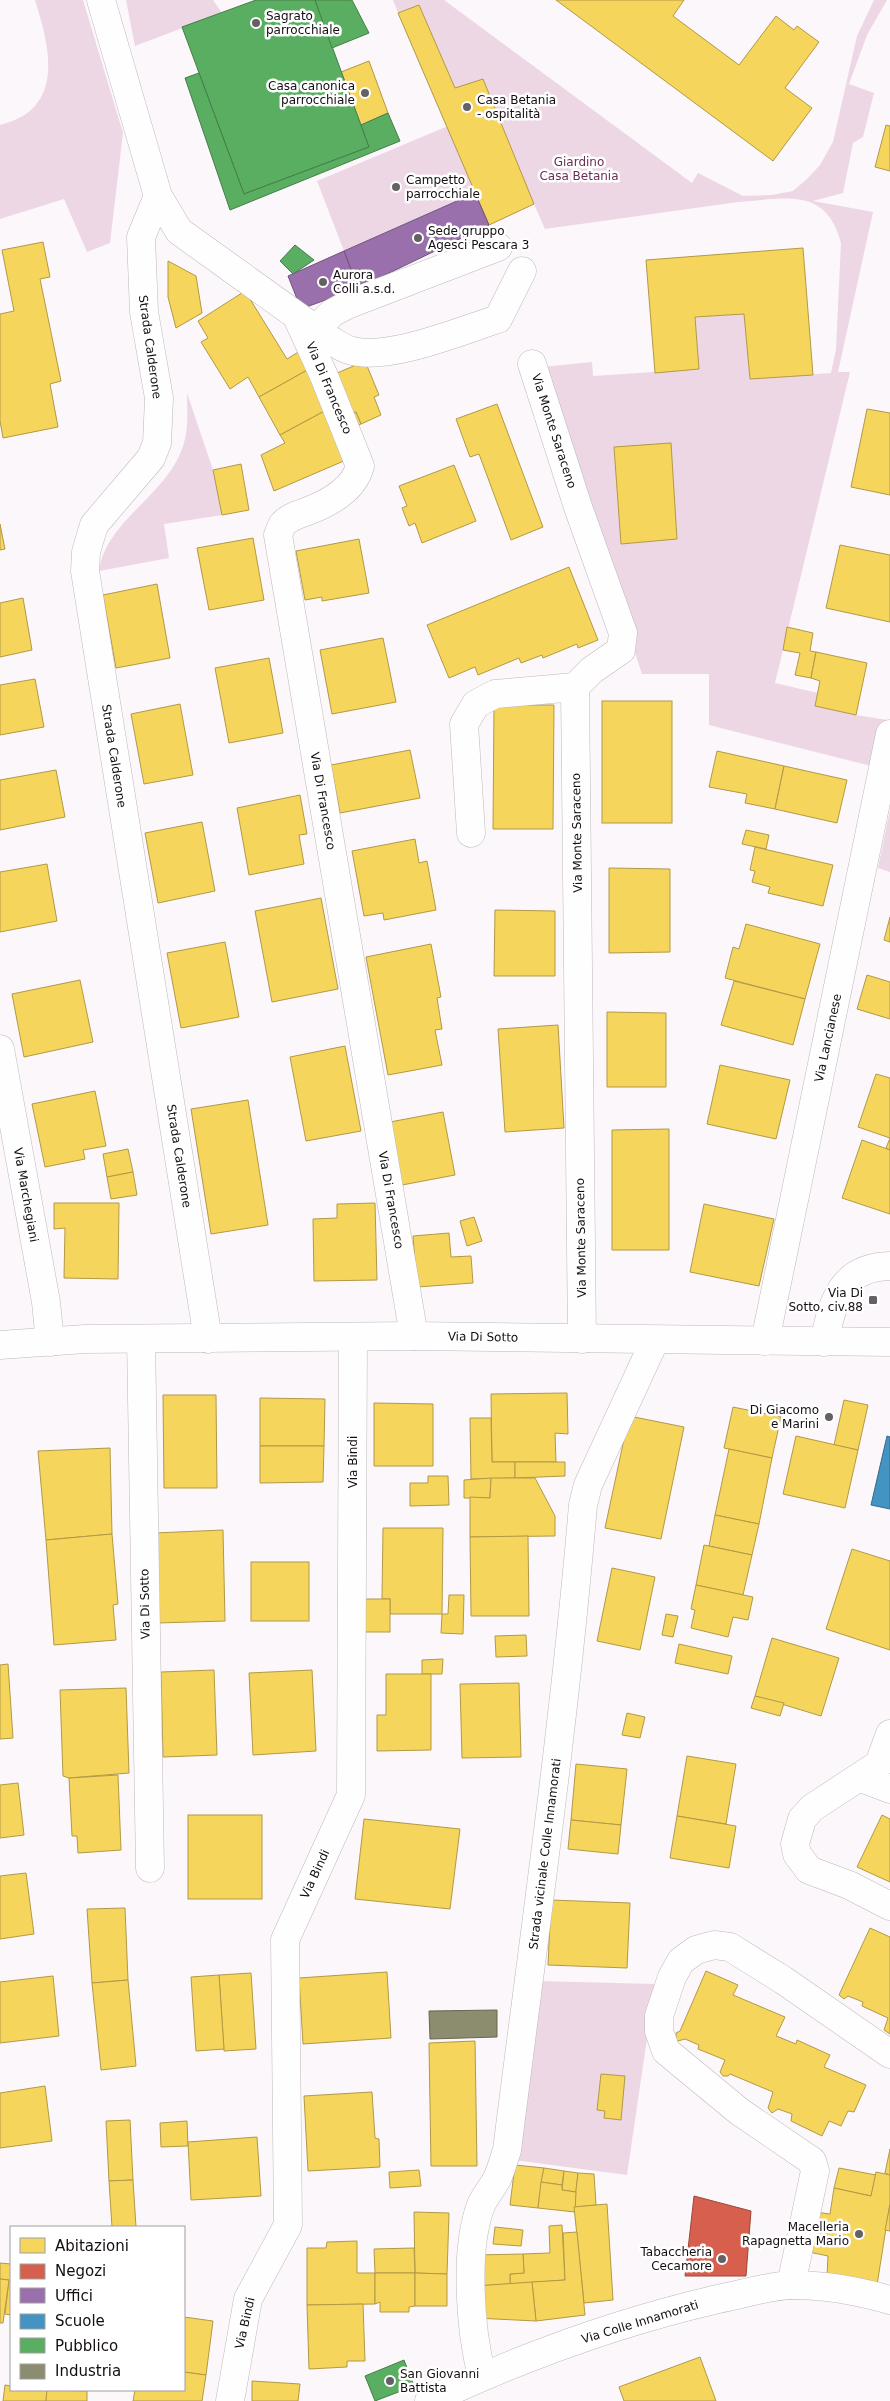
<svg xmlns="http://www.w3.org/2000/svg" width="890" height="2401" viewBox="0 0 890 2401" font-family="'DejaVu Sans',sans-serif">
<rect width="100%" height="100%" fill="#fcf7fa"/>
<!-- green -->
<g fill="#edd7e5">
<path d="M35,0H83L123,133L110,243L87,252L64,199L0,219V125C66,109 50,48 35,0Z"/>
<polygon points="126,0 213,0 222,13 135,46"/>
<path d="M393,0H444L692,183L698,173L743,196L772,195L793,191L807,179L820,165L833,142L857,36L874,0H887L867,35L849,84L874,93L863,137L853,143L843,193L813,201L873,212L838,372H850L775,683L818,693L856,715L887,720L875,767L709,725V674H642L542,367L592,362L593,376L699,369L695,317L744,314L750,379L831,373L836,349L841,243C826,186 785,199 738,202L545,229L534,204L455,88L419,6L398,13Z"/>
<polygon points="448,126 475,193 344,251 317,181"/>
<path d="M187,393L213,470L222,515L164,524L169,558L99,571C106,520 167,496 183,446C189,429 187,411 187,393Z"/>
<polygon points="890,810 890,872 878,868"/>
<polygon points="538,1981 655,1984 627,2175 514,2160"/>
</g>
<!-- homes -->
<g fill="#f6d55c" stroke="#b29946">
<polygon points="556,0 684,0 673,16 739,65 776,16 794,30 797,26 819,42 785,88 812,108 773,161"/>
<polygon points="419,5 455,88 483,79 534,204 489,225 398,13"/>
<polygon points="369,61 388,113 361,125 341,72"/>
<polygon points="886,125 890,126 890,171 875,167"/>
<polygon points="43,242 50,277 40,279 61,381 50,384 58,427 3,438 0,421 0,314 14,311 2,250"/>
<polygon points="803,248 813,375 750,379 744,314 695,317 699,369 655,373 646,260"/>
<polygon points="168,261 196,276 202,313 176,328 168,297"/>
<polygon points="245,291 287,359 300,351 311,368 259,397 248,377 230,389 201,342 208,338 198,321"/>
<polygon points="365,361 379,395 374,397 381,415 361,424 356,412 349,414 328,377"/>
<polygon points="311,368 332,407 280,435 259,397"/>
<polygon points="497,404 543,527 511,540 479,454 470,457 456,419"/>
<polygon points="332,407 353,457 274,491 261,455 285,443 280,435"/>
<polygon points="867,409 890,413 890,495 851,487"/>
<polygon points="356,412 361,424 351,428 346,416"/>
<polygon points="671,443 677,539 621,544 614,447"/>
<polygon points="241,464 249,510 222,515 213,470"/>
<polygon points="454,465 476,521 422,543 415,523 409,526 402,508 407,506 399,486"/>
<polygon points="0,524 5,549 0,550"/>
<polygon points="253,538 264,600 209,610 197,548"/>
<polygon points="359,539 369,593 322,601 322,597 305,600 296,551"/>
<polygon points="840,545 890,555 890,622 826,608"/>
<polygon points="569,567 598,640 578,648 577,644 543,658 542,655 521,663 519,658 478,675 475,667 449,678 427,625"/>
<polygon points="157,584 170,658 116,668 103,595"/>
<polygon points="23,598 32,650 0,657 0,603"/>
<polygon points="787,627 813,633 810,651 816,652 811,678 795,675 800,653 783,650"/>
<polygon points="383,638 396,702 332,714 320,650"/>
<polygon points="816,652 867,663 856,715 815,706 820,681 811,678"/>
<polygon points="269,658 283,733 229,743 215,668"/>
<polygon points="35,679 44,727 0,735 0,685"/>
<rect x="602" y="701" width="70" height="122"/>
<polygon points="180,704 193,775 144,784 131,714"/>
<polygon points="494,705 554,705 553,829 493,829"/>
<polygon points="410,750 420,798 340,813 331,765"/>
<polygon points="717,751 784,766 775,809 745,803 747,794 709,787"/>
<polygon points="784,766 847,780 837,823 775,809"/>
<polygon points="56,770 65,817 0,830 0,780"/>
<polygon points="300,795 307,834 299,835 304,864 249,875 237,808"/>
<polygon points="202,822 215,891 158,903 145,833"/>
<polygon points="746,830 769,835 766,849 742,844"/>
<polygon points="415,839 419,863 427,861 436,910 384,920 383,913 364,916 352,851"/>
<polygon points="755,847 833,865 823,906 768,893 770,887 752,882 755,871 750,870"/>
<polygon points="47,864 57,921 0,932 0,872"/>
<polygon points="609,868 670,869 670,952 609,953"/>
<polygon points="321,898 338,989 272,1002 255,911"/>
<polygon points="495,910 555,911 555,976 494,976"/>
<polygon points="890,917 890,942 884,940"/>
<polygon points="746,924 820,944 805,999 725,978 733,947 739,949"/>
<polygon points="225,942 239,1017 181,1028 167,953"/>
<polygon points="431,944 441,997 437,998 442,1029 435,1030 442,1065 388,1075 366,957"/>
<polygon points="867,975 890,982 890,1019 857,1009"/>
<polygon points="80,980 93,1042 24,1057 12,994"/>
<polygon points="734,981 805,999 793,1045 721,1025"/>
<polygon points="607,1012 666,1013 666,1087 607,1087"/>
<polygon points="558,1025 564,1128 505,1132 498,1029"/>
<polygon points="345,1046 361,1131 306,1141 290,1057"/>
<polygon points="720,1065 790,1080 776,1139 707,1124"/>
<polygon points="876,1074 890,1078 890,1150 886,1148 890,1138 858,1127"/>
<polygon points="95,1091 106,1146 83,1150 85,1159 45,1167 32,1104"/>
<polygon points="248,1100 268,1225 211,1234 191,1109"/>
<polygon points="443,1112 455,1175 402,1185 390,1122"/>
<polygon points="669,1129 669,1250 612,1250 612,1130"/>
<polygon points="862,1140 890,1150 890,1214 842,1198"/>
<polygon points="128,1149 133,1172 107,1177 103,1154"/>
<polygon points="133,1172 137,1195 111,1199 107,1177"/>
<polygon points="54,1203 119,1203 118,1279 64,1278 65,1228 54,1229"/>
<polygon points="375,1203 377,1280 314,1281 313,1219 337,1218 337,1204"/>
<polygon points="704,1204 774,1219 759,1286 690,1272"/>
<polygon points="474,1217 482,1241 467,1246 460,1221"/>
<polygon points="449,1233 451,1257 471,1256 473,1283 417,1287 413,1236"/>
<polygon points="567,1393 568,1434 555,1433 556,1462 492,1462 491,1394"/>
<polygon points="163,1395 216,1395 217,1488 164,1488"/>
<polygon points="260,1398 325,1399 324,1446 260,1446"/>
<polygon points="844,1400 868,1405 858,1450 834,1445"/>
<polygon points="374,1403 433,1404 433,1466 374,1466"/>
<polygon points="733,1407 781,1417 772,1458 724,1448"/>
<polygon points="629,1416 684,1427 661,1539 605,1528"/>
<polygon points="470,1418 491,1418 492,1462 515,1462 515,1478 471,1479"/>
<polygon points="796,1436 858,1450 845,1508 783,1494"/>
<polygon points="260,1446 324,1446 323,1482 260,1483"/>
<polygon points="110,1448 112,1534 46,1540 38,1451"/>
<polygon points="729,1449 772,1458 759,1524 715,1515"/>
<polygon points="515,1462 565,1462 565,1476 515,1478"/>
<polygon points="428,1476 448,1476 449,1505 410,1506 410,1483 428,1483"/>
<polygon points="491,1478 490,1498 464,1498 464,1480"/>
<polygon points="491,1478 535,1478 555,1516 555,1536 470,1537 470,1497 490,1498"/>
<polygon points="715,1515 759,1524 752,1555 709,1546"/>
<polygon points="383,1528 443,1528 442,1614 390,1614 390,1599 382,1599"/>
<polygon points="223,1530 225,1621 157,1623 155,1533"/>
<polygon points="112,1534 118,1604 113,1605 116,1640 54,1645 46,1540"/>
<polygon points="528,1536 529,1616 471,1616 470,1537"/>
<polygon points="704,1545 752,1555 743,1595 696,1585"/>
<polygon points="852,1549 890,1561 890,1650 826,1629"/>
<rect x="251" y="1562" width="58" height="59"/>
<polygon points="612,1568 655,1577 640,1650 597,1641"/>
<polygon points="696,1585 753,1597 748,1620 733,1617 728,1637 691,1628 695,1610 691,1609"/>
<polygon points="449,1595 464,1595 463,1634 441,1633 442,1614 448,1614"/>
<rect x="363" y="1599" width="27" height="33"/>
<polygon points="666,1614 678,1616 673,1637 662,1635"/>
<polygon points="526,1635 527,1656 496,1657 495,1636"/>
<polygon points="772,1638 839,1658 821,1716 755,1696"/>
<polygon points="679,1644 732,1656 728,1674 675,1663"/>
<polygon points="443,1659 442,1674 422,1674 422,1660"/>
<polygon points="8,1664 13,1738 0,1739 0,1665"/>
<polygon points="214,1670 217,1755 163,1757 161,1672"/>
<polygon points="312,1670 316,1751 253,1755 249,1673"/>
<polygon points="386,1674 431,1674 431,1750 377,1751 377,1715 386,1715"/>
<polygon points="519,1683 521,1757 462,1758 460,1684"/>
<polygon points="126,1688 129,1773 69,1778 63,1776 60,1690"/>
<polygon points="755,1696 784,1703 780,1716 751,1708"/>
<polygon points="627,1713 645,1717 640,1738 622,1735"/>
<polygon points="687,1756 736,1764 726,1824 677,1816"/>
<polygon points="576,1764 627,1769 621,1825 571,1820"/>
<polygon points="118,1775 121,1850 78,1853 77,1836 72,1836 69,1778"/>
<polygon points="18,1783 24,1835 0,1838 0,1785"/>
<rect x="188" y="1815" width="74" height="84"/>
<polygon points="882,1815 890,1819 890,1882 857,1867"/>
<polygon points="677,1816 736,1826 729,1868 670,1858"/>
<polygon points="364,1819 460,1829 450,1909 355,1899"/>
<polygon points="571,1820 621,1825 618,1854 568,1849"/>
<polygon points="26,1873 34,1934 0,1939 0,1876"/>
<polygon points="551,1900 630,1903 627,1968 548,1965"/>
<polygon points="125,1908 128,1980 92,1983 87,1909"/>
<polygon points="870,1928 890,1937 890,2034 884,2030 888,2018 862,2006 863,2002 848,1996 844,1999 839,1995"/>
<polygon points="706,1971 738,1985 733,1995 785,2017 776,2036 796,2044 797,2040 830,2055 824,2067 866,2085 854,2112 848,2111 841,2126 829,2121 822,2136 791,2121 792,2114 778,2109 772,2113 768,2108 773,2092 730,2074 728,2076 723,2076 720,2072 725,2060 698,2049 699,2045 685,2039 678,2041 676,2039 676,2033 680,2031"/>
<polygon points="387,1972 391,2038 303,2044 299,1978"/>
<polygon points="251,1973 256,2049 224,2051 219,1975"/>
<polygon points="219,1975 224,2049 196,2051 191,1977"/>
<polygon points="53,1976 59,2036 0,2043 0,1982"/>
<polygon points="128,1980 136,2066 101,2070 92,1983"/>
<polygon points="475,2041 477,2166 431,2166 429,2043"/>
<polygon points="601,2074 625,2076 621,2120 604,2118 605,2111 597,2110"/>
<polygon points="45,2086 52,2141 0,2148 0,2093"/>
<polygon points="372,2092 375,2138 379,2139 380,2167 308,2171 304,2096"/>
<polygon points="130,2120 133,2180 109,2181 106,2121"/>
<polygon points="187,2121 188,2146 161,2147 160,2123"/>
<polygon points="257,2137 261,2196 191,2200 188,2142"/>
<polygon points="890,2149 890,2175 885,2173"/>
<polygon points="515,2165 544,2168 538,2208 510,2205"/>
<polygon points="544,2168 564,2171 562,2185 541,2182"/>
<polygon points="839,2168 876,2175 871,2196 834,2188"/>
<polygon points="419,2170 421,2186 390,2188 389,2172"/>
<polygon points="564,2171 578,2173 576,2192 562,2190"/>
<polygon points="876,2172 890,2175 890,2203 877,2285 827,2276 828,2256 809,2252 815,2212 830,2214 834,2188 871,2196"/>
<polygon points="578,2173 594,2174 596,2205 574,2207"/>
<polygon points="133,2180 136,2227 112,2227 109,2181"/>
<polygon points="541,2182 562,2185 562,2190 576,2192 575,2212 538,2208"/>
<polygon points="607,2204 613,2300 584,2303 574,2207"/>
<polygon points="890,2205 890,2231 885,2230"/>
<polygon points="414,2212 449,2213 447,2274 415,2273"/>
<polygon points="562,2225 565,2280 510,2284 510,2274 524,2273 523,2254 550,2253 549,2226"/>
<polygon points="495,2227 523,2230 521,2246 493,2244"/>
<polygon points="577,2232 585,2315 536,2321 532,2282 565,2280 563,2233"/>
<polygon points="357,2241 357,2273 375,2273 375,2304 307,2305 307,2248 326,2248 327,2242"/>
<polygon points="414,2248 415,2273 375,2273 374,2249"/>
<polygon points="523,2254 524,2273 510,2274 510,2284 476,2286 476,2255"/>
<polygon points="0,2263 11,2264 11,2315 5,2314 9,2280 0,2279"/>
<polygon points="375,2273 415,2273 415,2306 409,2307 409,2312 380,2312 380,2302 375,2304"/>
<polygon points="415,2273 447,2274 447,2306 415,2306"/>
<polygon points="0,2279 9,2280 3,2323 0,2323"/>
<polygon points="532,2282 536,2321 475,2318 476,2286"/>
<polygon points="363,2304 365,2361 347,2361 347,2367 309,2369 307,2305"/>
<polygon points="184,2317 213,2321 206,2375 184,2372"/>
<polygon points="700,2357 716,2401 624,2401 619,2387"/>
<polygon points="184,2372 206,2375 202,2401 133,2401 135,2390 184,2390"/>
<polygon points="252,2381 300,2384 298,2401 252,2401"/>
<polygon points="5,2385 11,2386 11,2390 47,2390 46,2401 3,2401"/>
<polygon points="47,2390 87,2391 87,2401 46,2401"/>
</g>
<!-- shops -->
<polygon fill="#d6604d" stroke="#9c473b" points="694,2196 751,2211 746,2276 685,2276"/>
<!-- offices -->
<g fill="#9970ab" stroke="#71537d">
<polygon points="475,193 489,225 358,288 344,251"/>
<polygon points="344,251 358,288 301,309 288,276"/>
</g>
<!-- schools -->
<polygon fill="#4393c3" stroke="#356b8e" points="887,1436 890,1437 890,1509 871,1505"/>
<!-- public -->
<g fill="#5aae61" stroke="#457e49">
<polygon points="256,0 315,0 369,147 244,194 182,27"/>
<polygon points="315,0 352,0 369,33 332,48"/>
<polygon points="199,73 244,194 369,147 361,125 388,113 400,141 230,210 185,78"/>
<polygon points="295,245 314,260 293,274 280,261"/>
<polygon points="404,2360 414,2386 375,2401 365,2376"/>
</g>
<!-- industry -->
<polygon fill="#8c8c6e" stroke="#686652" points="497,2010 497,2037 430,2039 429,2011"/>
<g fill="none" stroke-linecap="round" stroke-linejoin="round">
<defs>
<g id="minor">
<path d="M101,0L158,196L179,231L332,341C337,344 343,348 349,350C387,362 460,331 498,319L522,271"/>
<polyline points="158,196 141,237 144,312 159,398 157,443 151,458 94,525 86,552 85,571 208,1339"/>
<path d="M297,317L324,376L360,466C354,489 329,503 308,511C300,514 289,517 283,524C281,526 280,531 278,535L414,1336"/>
<polyline points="315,330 332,313 347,305 498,247"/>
<polyline points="532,364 578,507 623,633 621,650 592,670 575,687 582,1339"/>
<polyline points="471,833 464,724 476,704 495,694 575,687"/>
<polyline points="0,1049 46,1302 50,1342"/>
<polyline points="141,1339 150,1868"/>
<polyline points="765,1341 890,734"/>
<path d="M824,1342C833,1301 841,1267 890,1266"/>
<polyline points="0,1345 85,1339 414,1336 890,1342"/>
<polyline points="890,1734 879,1764 812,1808 802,1819 795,1844 797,1854 809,1870 849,1885 890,1906"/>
<polyline points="861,1778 890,1789"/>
<polyline points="791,2285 815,2171 812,2161 740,2112 666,2051 659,2031 659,2016 672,1977 681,1961 696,1950 714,1945 730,1947 783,1980 890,2054"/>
<path d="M482,2376C470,2330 464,2250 481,2205C485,2196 492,2188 497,2179C501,2170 504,2159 507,2150C534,1935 565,1721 583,1505L588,1485L655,1340"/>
<polyline points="230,2401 248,2299 288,2225 285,1940 351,1795 353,1337"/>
<path d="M429,2401C522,2357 618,2322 718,2299C740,2295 771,2285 793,2285C826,2285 858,2291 890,2300"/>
</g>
</defs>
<!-- minor casing -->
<use href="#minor" stroke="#beb8bc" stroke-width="29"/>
<!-- minor -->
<use href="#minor" stroke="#fffefe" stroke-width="28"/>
</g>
<!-- markers -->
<g fill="#656063" stroke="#fff" stroke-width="2">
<circle cx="256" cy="23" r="5"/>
<circle cx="365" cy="93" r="5"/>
<circle cx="467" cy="107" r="5"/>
<circle cx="396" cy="187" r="5"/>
<circle cx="418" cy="238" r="5"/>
<circle cx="323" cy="282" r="5"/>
<rect x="868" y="1295" width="10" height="10" rx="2.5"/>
<circle cx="829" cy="1417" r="5"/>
<circle cx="859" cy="2234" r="5"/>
<circle cx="722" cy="2259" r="5"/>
<circle cx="390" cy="2381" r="5"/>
</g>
<g text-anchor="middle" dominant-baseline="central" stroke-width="5" stroke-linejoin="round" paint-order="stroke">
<!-- poi labels -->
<g font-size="12" fill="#140e12" stroke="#fff" text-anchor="start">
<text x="266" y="16">Sagrato<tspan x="266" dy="14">parrocchiale</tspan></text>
<text x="355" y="86" text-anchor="end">Casa canonica<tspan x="355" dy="14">parrocchiale</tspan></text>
<text x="477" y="100">Casa Betania<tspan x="477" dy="14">- ospitalità</tspan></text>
<text x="406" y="180">Campetto<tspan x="406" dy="14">parrocchiale</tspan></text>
<text x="428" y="231">Sede gruppo<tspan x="428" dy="14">Agesci Pescara 3</tspan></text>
<text x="333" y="275">Aurora<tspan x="333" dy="14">Colli a.s.d.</tspan></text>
<text x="863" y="1293" text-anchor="end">Via Di<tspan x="863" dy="14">Sotto, civ.88</tspan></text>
<text x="819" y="1410" text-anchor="end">Di Giacomo<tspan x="819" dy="14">e Marini</tspan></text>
<text x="849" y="2227" text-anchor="end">Macelleria<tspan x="849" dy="14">Rapagnetta Mario</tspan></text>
<text x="712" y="2252" text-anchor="end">Tabaccheria<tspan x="712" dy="14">Cecamore</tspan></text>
<text x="400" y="2374">San Giovanni<tspan x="400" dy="14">Battista</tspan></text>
</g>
<!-- park labels -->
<g font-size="12" fill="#692e58" stroke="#fff">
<text x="579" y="162">Giardino<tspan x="579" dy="14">Casa Betania</tspan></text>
</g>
<!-- street labels -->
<g font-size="12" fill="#140e12" stroke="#fff">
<text transform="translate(150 347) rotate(82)">Strada Calderone</text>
<text transform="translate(329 388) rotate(67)">Via Di Francesco</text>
<text transform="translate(554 431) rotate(72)">Via Monte Saraceno</text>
<text transform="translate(114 756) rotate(81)">Strada Calderone</text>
<text transform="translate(323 801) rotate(80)">Via Di Francesco</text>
<text transform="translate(577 833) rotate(-91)">Via Monte Saraceno</text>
<text transform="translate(828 1038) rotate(-78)">Via Lancianese</text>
<text transform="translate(179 1156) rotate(81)">Strada Calderone</text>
<text transform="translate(26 1195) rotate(80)">Via Marchegiani</text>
<text transform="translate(391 1200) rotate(80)">Via Di Francesco</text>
<text transform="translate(581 1238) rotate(-91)">Via Monte Saraceno</text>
<text transform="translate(483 1337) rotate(1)">Via Di Sotto</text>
<text transform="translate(353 1462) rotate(-90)">Via Bindi</text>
<text transform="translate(145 1604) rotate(-91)">Via Di Sotto</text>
<text transform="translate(545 1854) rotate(-83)">Strada vicinale Colle Innamorati</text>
<text transform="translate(315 1874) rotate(-65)">Via Bindi</text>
<text transform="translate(640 2322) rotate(-17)">Via Colle Innamorati</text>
<text transform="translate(245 2323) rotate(-77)">Via Bindi</text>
</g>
</g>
<!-- legend -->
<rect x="10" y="2226" width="175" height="165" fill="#ffffff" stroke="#a19fa0"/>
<rect x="20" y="2238" width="25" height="15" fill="#f6d55c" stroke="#a19fa0"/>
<text x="55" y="2251" font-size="15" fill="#140e12">Abitazioni</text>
<rect x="20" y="2264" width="25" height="15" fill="#d6604d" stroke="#a19fa0"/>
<text x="55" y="2276" font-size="15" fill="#140e12">Negozi</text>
<rect x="20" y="2288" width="25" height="15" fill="#9970ab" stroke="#a19fa0"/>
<text x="55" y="2301" font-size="15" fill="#140e12">Uffici</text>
<rect x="20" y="2314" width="25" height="15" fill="#4393c3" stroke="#a19fa0"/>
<text x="55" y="2326" font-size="15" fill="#140e12">Scuole</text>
<rect x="20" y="2338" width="25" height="15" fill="#5aae61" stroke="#a19fa0"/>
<text x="55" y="2351" font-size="15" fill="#140e12">Pubblico</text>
<rect x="20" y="2364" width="25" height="15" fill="#8c8c6e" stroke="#a19fa0"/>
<text x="55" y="2376" font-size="15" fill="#140e12">Industria</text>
</svg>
